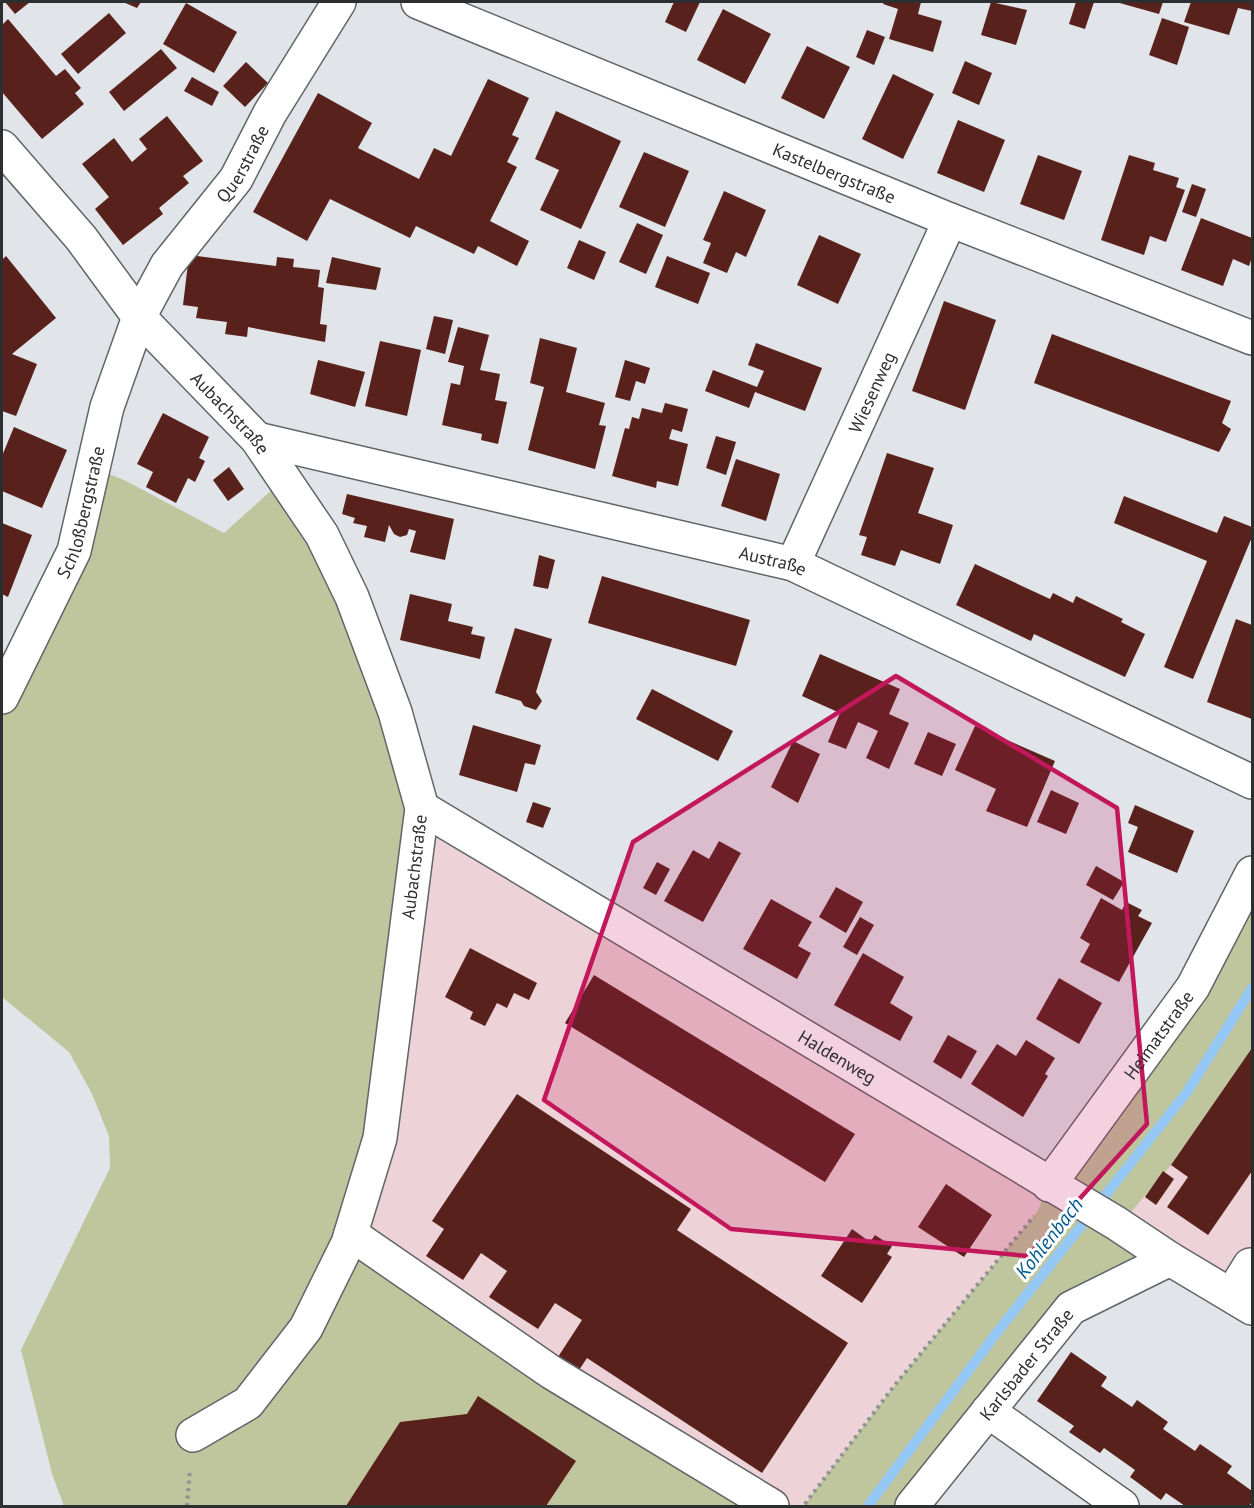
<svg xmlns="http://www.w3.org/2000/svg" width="1254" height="1508" viewBox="0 0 1254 1508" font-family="'PT Sans',sans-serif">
<rect width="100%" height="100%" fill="#e1e5e9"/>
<!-- industrial -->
<g fill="#edd3d8">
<polygon points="422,808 1049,1185 1037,1212 894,1386 803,1506 772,1506 348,1243"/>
<polygon points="1252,1048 1252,1308 1120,1225 1171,1165"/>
</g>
<!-- green -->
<g fill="#bfc69e">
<polygon points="93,467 126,481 224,533 284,479 322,535 422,808 348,1243 772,1506 64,1506 52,1474 21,1350 110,1168 109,1136 92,1094 69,1052 2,997 2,697"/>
<polygon points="1252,873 1252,1048 1171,1165 1120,1225 1170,1259 1071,1308 912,1506 803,1506 894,1386 1037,1212 1049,1185"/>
</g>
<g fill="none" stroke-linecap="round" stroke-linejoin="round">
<!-- stream -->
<polyline stroke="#95c8f5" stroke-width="10" points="868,1506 998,1331 1187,1092 1252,988"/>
</g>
<!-- building -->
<g fill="#58211b">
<polygon points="5,2 30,2 15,14"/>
<polygon points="123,2 141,2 137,8"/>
<polygon points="674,2 700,2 686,32 665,22"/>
<polygon points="884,2 921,2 918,14 942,21 933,52 889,39 898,9 883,4"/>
<polygon points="991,2 1027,10 1016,45 981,35"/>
<polygon points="1076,2 1094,2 1085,29 1069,24"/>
<polygon points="1116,2 1163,2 1159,14"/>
<polygon points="1191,2 1252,2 1252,11 1238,8 1229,35 1184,22"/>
<polygon points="186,3 237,32 214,73 163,44"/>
<polygon points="723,9 771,34 745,84 697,60"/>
<polygon points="109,13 126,33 78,74 61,54"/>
<polygon points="1162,18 1189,27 1177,65 1149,55"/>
<polygon points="8,19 56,76 65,69 81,88 75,93 84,104 42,139 2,92 2,25"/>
<polygon points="867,30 885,37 874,65 856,57"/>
<polygon points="807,46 850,67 824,119 781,98"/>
<polygon points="161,49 177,68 124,111 109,92"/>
<polygon points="965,61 992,73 979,105 952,93"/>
<polygon points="246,62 268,83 245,107 223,86"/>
<polygon points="893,74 934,94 903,159 862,139"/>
<polygon points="192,77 219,92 212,106 184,91"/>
<polygon points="488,79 529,98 512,135 519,138 507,162 517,167 490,221 529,241 517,266 478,246 474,254 416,226 410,238 330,199 307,241 253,212 318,93 372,123 358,148 419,179 434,148 451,156"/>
<polygon points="556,111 621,141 581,229 540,210 559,170 535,159"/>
<polygon points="167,116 203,161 183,176 189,183 159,208 163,214 123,245 95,209 109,197 82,164 114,138 132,162 147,149 139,139"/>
<polygon points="958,120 1005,140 984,192 937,173"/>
<polygon points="644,152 689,171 665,227 619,207"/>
<polygon points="1038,155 1082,171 1064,220 1020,204"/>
<polygon points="1129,155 1155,163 1153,170 1179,178 1176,187 1185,190 1166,242 1150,236 1144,255 1101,240"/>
<polygon points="1192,184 1206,189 1196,217 1182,212"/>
<polygon points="724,191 766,210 746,257 736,252 727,273 703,263 711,243 703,240"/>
<polygon points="1201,218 1252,238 1252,257 1249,266 1233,259 1223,286 1181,270"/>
<polygon points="637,223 663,235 646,274 619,262"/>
<polygon points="819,235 861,254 838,304 797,285"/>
<polygon points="579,240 606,252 594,280 567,268"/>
<polygon points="189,255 276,266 277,257 294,259 293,267 320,270 318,287 324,288 320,324 327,325 325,342 248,327 247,337 225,334 227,322 196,318 198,307 183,305"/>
<polygon points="6,256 56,318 12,354 37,364 16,416 2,411 2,260"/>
<polygon points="667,256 710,273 698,304 655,287"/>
<polygon points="332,257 381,268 376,290 326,283"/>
<polygon points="944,301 996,320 965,410 912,391"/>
<polygon points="434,316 453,320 445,354 426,349"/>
<polygon points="458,327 489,335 480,370 500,374 495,400 507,402 498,444 481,440 482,434 442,425 451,383 460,385 464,366 448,362"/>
<polygon points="1052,334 1231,401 1222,423 1231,429 1219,452 1034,383"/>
<polygon points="540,338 577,348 566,392 605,403 599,425 606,426 595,469 528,450 544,387 530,383"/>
<polygon points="380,341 421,350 407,416 365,406"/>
<polygon points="756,343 822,368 805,411 755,392 749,408 705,391 713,370 757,387 764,371 748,365"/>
<polygon points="318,360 365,372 355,407 310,394"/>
<polygon points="625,360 650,368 645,384 636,381 630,401 615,397"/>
<polygon points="665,403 688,409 682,432 672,429 669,439 688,444 678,486 657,481 656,488 612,476 625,428 629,429 632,417 639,419 642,408 662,413"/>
<polygon points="163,413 209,437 199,458 205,461 195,482 188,478 176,503 146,487 153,472 137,464"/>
<polygon points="14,427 67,450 42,508 2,491 2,456"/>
<polygon points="716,436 736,442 726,475 706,468"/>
<polygon points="887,453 934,468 918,513 953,525 940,564 901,550 895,566 861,555 867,537 859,535"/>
<polygon points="736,459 780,474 766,521 721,506"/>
<polygon points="229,467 244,489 228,501 213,480"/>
<polygon points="347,494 454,519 445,560 410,552 416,531 409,529 407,535 400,537 394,534 389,525 385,542 364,537 367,526 353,523 355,518 342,514"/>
<polygon points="1124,496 1217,533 1224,516 1252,527 1252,537 1193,679 1164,667 1207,561 1114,523"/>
<polygon points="2,523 32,535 8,597 2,594"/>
<polygon points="539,555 555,560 548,589 533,586"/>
<polygon points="975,564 1050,599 1053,593 1073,603 1076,596 1123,619 1121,622 1145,634 1125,677 1034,634 1031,641 956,605"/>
<polygon points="602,576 750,620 736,666 588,623"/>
<polygon points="410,594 452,604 448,621 473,627 471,634 485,637 480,659 400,640"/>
<polygon points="1236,619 1252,625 1252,719 1207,702"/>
<polygon points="515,628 552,639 536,692 542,701 536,710 524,706 521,701 495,693"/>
<polygon points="820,654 900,689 889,714 909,723 889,769 866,758 878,731 858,722 846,749 828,742 840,713 802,696"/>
<polygon points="652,689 733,731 718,761 636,719"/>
<polygon points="473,725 541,745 535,765 525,763 517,792 459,775"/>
<polygon points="975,726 1055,761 1027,827 986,811 996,789 955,770"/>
<polygon points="928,732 956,744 942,776 914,764"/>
<polygon points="793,741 820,754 798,803 771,787"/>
<polygon points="1051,790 1079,803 1066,834 1037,822"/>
<polygon points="533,802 551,808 543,828 526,822"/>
<polygon points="1135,805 1194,831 1177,873 1128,852 1138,827 1128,823"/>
<polygon points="719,841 741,853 703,922 664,901 693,850 709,859"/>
<polygon points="657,862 670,869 656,895 643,888"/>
<polygon points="1096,866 1124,882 1113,900 1086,885"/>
<polygon points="836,887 863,902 846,933 819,917"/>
<polygon points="1101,898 1122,910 1126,902 1142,910 1138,916 1152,923 1119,982 1080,962 1090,944 1080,938"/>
<polygon points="771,899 812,922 798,946 811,953 797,979 743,949"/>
<polygon points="860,917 874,925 857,955 843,947"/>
<polygon points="470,948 537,983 529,1000 514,993 507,1008 497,1003 485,1026 470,1019 473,1012 445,997"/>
<polygon points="863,953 904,977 890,1003 913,1017 900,1041 834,1005"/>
<polygon points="594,975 855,1134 825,1182 565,1023"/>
<polygon points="1059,978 1102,1003 1079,1044 1036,1019"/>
<polygon points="948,1035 977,1051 961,1079 933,1062"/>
<polygon points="1026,1040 1055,1058 1045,1074 1048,1076 1023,1117 971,1084 997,1044 1016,1056"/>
<polygon points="1252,1048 1252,1171 1208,1235 1167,1207 1188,1177 1171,1165"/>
<polygon points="517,1094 691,1209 677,1230 848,1343 762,1473 587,1358 577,1373 556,1360 582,1320 555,1303 538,1329 489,1297 507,1271 481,1253 463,1280 426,1256 444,1229 432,1221"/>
<polygon points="1163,1171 1174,1179 1156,1205 1145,1197"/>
<polygon points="946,1184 992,1215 964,1257 918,1227"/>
<polygon points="852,1229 870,1242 875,1235 892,1246 887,1254 892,1257 862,1303 821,1276"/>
<polygon points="1071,1352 1107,1377 1101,1386 1132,1407 1137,1400 1168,1422 1163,1429 1195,1451 1200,1444 1232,1466 1227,1473 1252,1491 1252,1502 1249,1506 1185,1506 1166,1493 1161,1500 1130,1477 1135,1470 1104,1448 1100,1453 1069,1432 1074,1426 1037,1401"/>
<polygon points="478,1396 576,1461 546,1506 346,1506 400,1422 467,1414"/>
</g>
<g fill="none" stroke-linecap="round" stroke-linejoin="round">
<defs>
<g id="minor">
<path id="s1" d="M418,2L950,220L1252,338"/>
<path id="s2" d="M2,147L81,238L139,317L257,439L322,535L352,597L395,712L422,808L380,1138L348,1243L306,1328L248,1403L193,1435"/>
<path id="s3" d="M257,439L793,564L1252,782"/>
<path id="s4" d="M793,564L950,220"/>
<path id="s5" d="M2,697L74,551L107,407L139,317L167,265L236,179L270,113L339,2"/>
<path id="s6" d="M422,808L1116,1223L1170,1259L1252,1308"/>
<path id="s7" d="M1049,1185L1193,987L1252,873"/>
<polyline points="351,1234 551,1372 772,1506"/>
<polyline points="1232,1294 1250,1265"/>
<polyline points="988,1411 1122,1506"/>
<path id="s8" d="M912,1506L1071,1308L1170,1259"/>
</g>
</defs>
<!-- minor casing -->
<use href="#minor" stroke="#616568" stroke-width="36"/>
<!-- path -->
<g stroke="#8e9194" stroke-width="4" stroke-dasharray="3 4.5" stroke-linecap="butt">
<polyline points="805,1504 894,1386 1034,1216"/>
<polyline points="187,1506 190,1469"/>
</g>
<!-- minor -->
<use href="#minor" stroke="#fff" stroke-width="33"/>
</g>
<!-- marked area -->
<path fill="#c2185b" fill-opacity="0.2" stroke="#c2185b" stroke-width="4.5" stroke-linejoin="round" d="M896,676L1117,808L1147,1124L1028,1256L731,1229L544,1100L633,842Z"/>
<g text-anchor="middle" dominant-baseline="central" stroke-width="6" stroke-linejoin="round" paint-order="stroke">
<!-- street labels -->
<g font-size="18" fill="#2d2e30" stroke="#fff">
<text stroke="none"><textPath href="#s5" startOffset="592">Querstraße</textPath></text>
<text stroke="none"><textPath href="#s1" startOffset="450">Kastelbergstraße</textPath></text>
<text stroke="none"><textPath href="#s4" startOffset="189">Wiesenweg</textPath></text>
<text stroke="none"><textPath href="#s2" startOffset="351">Aubachstraße</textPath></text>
<text stroke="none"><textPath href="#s5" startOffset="202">Schloßbergstraße</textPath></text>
<text stroke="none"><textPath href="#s3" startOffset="530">Austraße</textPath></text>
<text transform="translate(414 867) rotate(-83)">Aubachstraße</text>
<text stroke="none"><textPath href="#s7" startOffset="186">Heimatstraße</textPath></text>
<text stroke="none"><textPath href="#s6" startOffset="484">Haldenweg</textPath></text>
<text stroke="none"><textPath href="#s8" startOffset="182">Karlsbader Straße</textPath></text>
</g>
<!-- water labels -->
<g font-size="20" font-style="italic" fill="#00588e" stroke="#fff">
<text transform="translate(1049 1238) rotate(-52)">Kohlenbach</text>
</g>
</g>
<!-- border -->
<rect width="1254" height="1508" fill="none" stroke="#2d2e30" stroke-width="6"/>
</svg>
